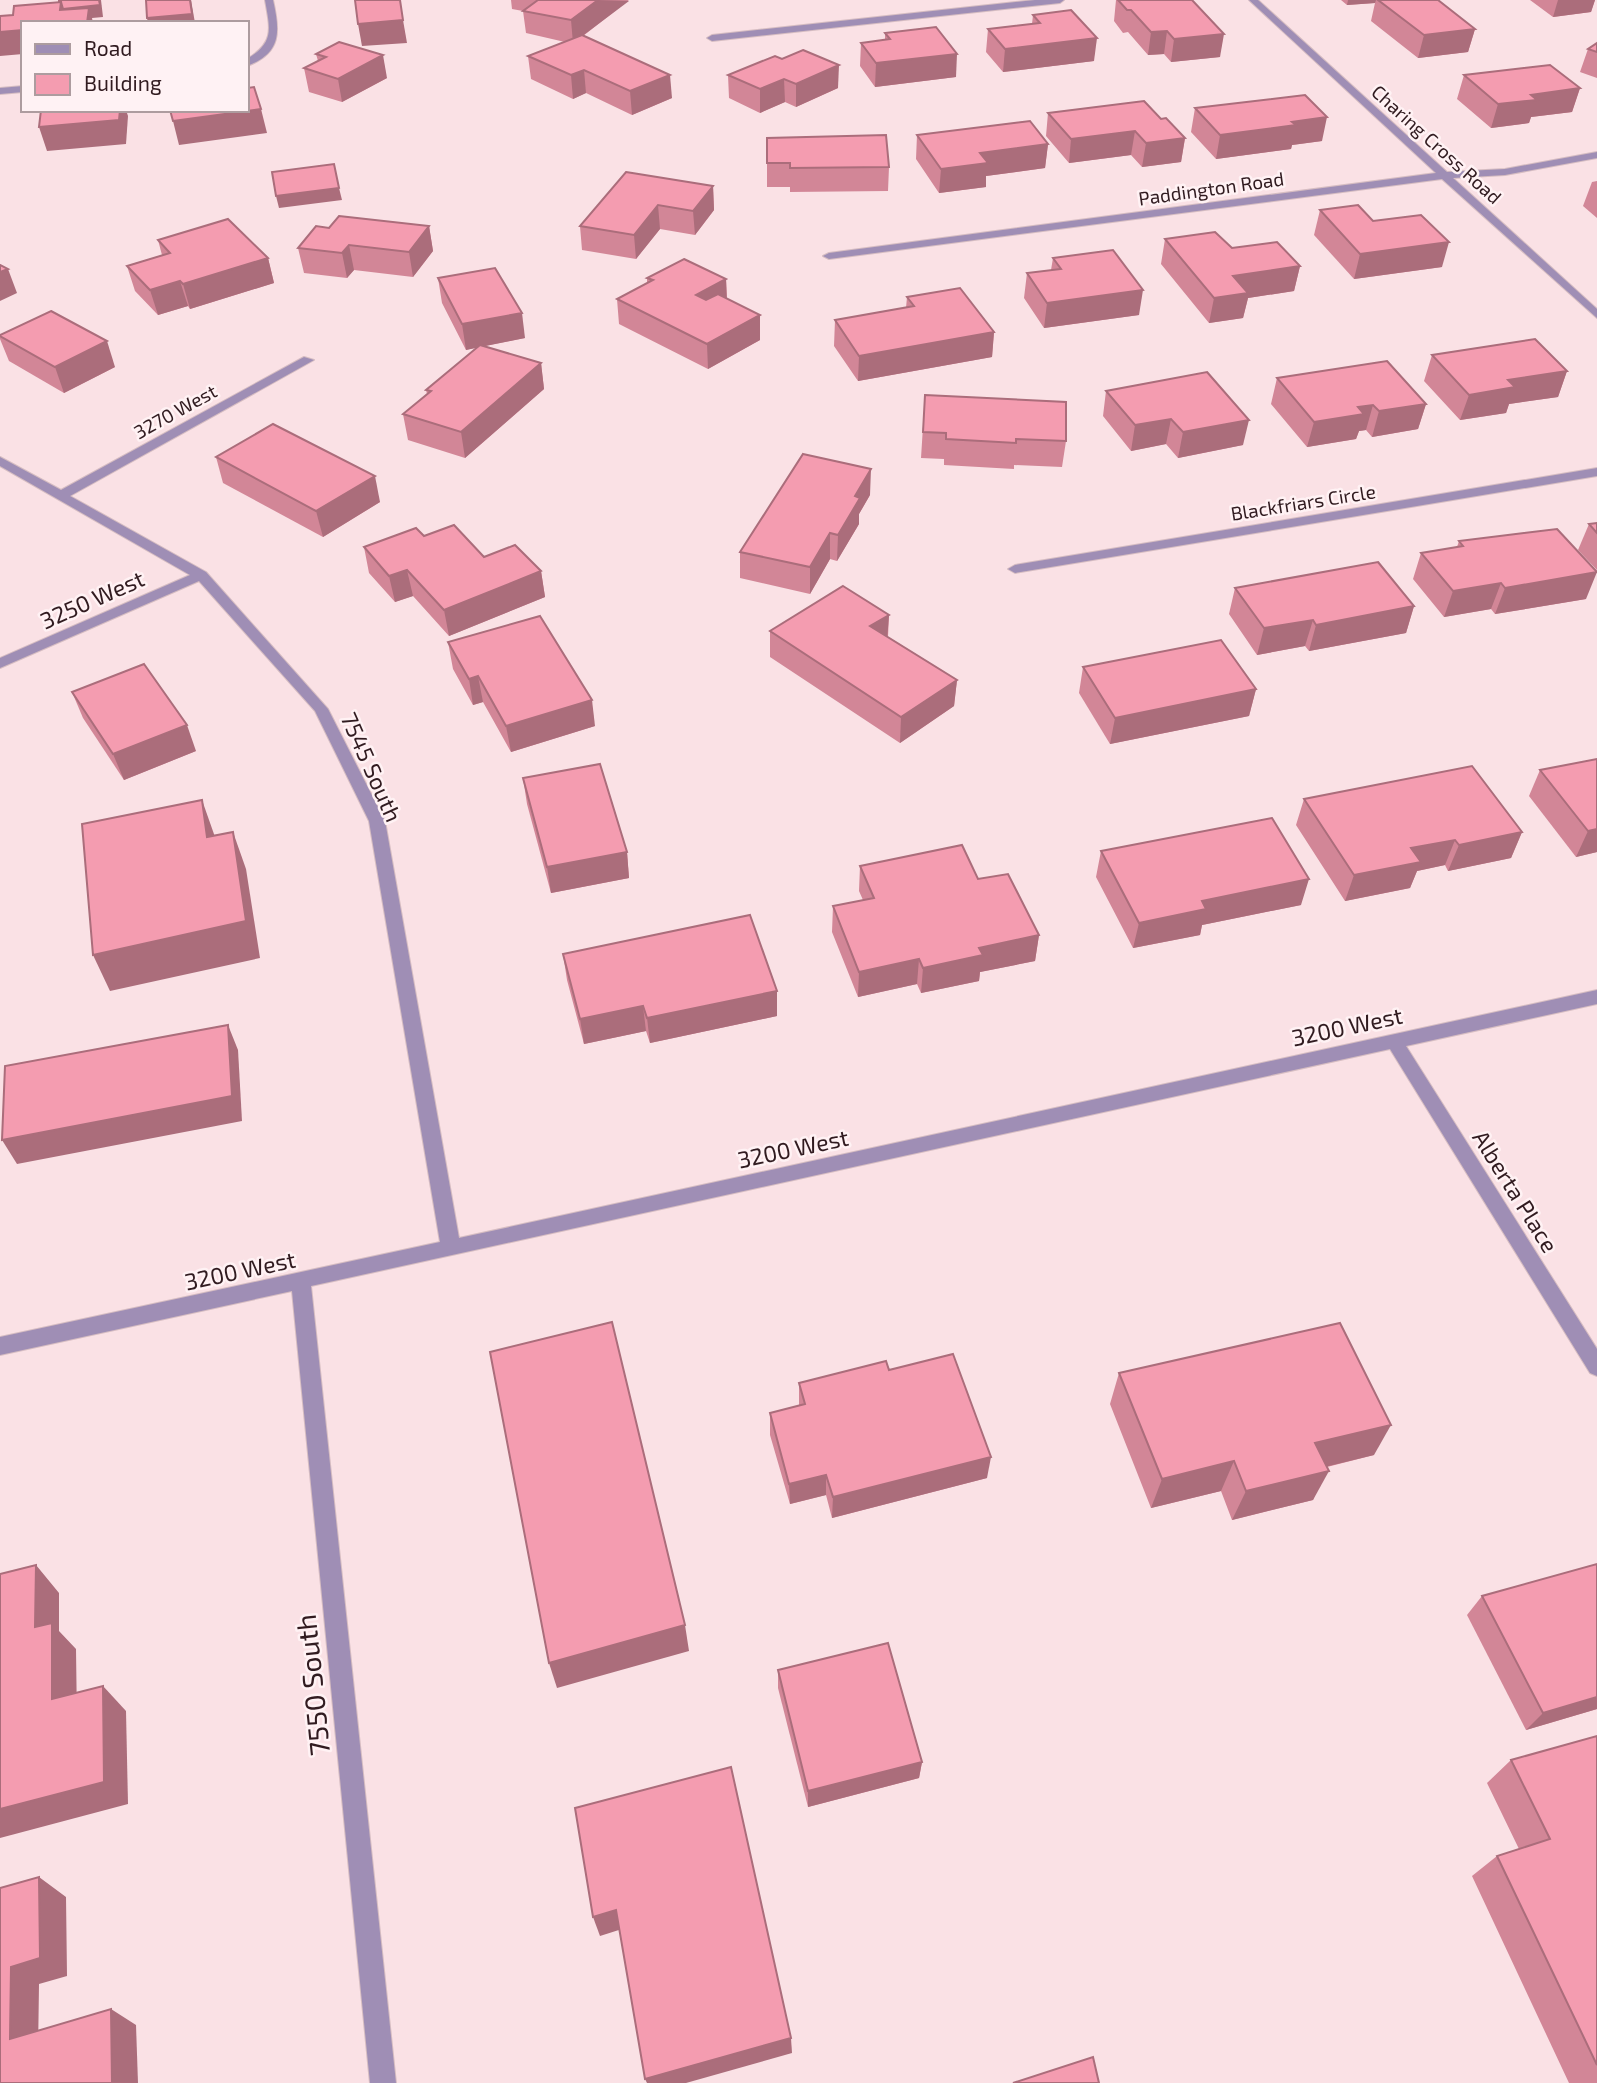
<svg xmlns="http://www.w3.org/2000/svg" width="1597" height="2083" viewBox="0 0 1597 2083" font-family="'Exo 2',sans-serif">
<rect width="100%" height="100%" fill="#fae1e5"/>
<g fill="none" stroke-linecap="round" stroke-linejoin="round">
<defs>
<g id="minor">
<path d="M265,0H273C280,31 282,53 247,66V59C275,42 270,29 265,0Z"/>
<polygon points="1035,0 1064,0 1060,3 712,41 707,38 712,35"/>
<polygon points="1249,0 1258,0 1447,172 1505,169 1597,152 1597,158 1505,175 1453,178 1597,309 1597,318 1442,179 829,259 823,256 829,253 1436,173"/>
<polygon points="23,86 23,92 0,94 0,88"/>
<polygon points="304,357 314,360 70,496 206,572 328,709 385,821 459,1238 1597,990 1597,1004 1406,1046 1597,1349 1597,1376 1590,1373 1390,1049 311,1286 396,2083 370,2083 292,1291 0,1355 0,1337 440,1242 369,821 315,711 199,581 0,668 0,658 190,575 0,466 0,457 61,490"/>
<polygon points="1597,468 1597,476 1015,573 1008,569 1015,565"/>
</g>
</defs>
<!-- minor casing -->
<use href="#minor" stroke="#d6bdc2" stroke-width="2"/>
<!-- minor -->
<use href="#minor" fill="#9f8eb5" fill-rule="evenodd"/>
</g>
<!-- wall -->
<g fill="#d28697">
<polygon points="511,0 629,0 583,36 672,98 632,115 586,93 573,99 531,79 528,56 565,42 526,33 523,11 512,9"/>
<polygon points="1116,0 1192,0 1220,57 1171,62 1164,54 1148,55 1128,32 1123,33 1114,21"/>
<polygon points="1341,0 1438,0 1475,29 1468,52 1418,58 1371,21 1375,3 1347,5"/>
<polygon points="1530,0 1595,0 1591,12 1553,17"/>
<polygon points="1033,15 1094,61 1003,72 986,52 988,29 1032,24"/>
<polygon points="885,33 956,77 875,87 860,66 861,43 885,40"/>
<polygon points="1597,43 1597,78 1580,72 1588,49"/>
<polygon points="316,54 387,78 342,102 309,92 304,68 318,61"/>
<polygon points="775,56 838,88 796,107 785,102 760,113 729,98 728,75"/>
<polygon points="1464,75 1580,88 1572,112 1531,117 1529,123 1491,128 1457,99"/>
<polygon points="1195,108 1322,141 1292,145 1291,149 1216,159 1191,132"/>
<polygon points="1048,113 1161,119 1185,138 1181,162 1142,167 1131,155 1069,163 1046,136"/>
<polygon points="917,135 1048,144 1045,168 986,176 986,187 939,193 916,159"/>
<polygon points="767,138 889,167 888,191 790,192 790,187 767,187"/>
<polygon points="1597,181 1597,218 1583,206 1592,182"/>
<polygon points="713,186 714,210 695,235 660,229 636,259 582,250 580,226"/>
<polygon points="1320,210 1373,221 1442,267 1354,279 1314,235"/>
<polygon points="429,226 433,251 413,277 354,270 347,278 304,273 298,248 329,228"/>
<polygon points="1165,239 1232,248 1300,266 1294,291 1248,298 1243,318 1209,323 1161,264"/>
<polygon points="158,240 268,258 274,283 190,309 188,306 158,315 135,291 127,266 162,255"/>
<polygon points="1053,258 1139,315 1044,328 1024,298 1027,273 1051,270"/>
<polygon points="438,278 525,338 484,346 541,363 544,389 465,458 408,440 403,414 427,394 426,390 478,347 466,350 442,303"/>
<polygon points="647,278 726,279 727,299 760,315 760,340 708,369 619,324 617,299 647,283"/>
<polygon points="907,297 994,332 992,357 858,381 834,346 835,320 906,308"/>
<polygon points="0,335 115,367 64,393 9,361 0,339"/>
<polygon points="1432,355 1567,371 1558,397 1509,404 1506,413 1460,420 1424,381"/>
<polygon points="1277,378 1426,404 1418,429 1372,437 1366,430 1359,431 1356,439 1307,447 1271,404"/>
<polygon points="1106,391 1243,445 1178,458 1166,444 1131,451 1103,416"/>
<polygon points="925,395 1066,441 1062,467 1014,465 1014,469 944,465 944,459 921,458"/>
<polygon points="216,457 380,502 323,537 223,483"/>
<polygon points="870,495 859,514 859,524 837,561 830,559 810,594 740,578 740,552"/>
<polygon points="1597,523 1597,570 1578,550 1589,524"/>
<polygon points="424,536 484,557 541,571 545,597 449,636 413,596 395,602 369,573 364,547"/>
<polygon points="1459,541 1586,599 1495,614 1491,609 1444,617 1413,579 1421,553 1457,547"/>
<polygon points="1235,588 1414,606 1406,633 1309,651 1305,646 1257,655 1229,614"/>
<polygon points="889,615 888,637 957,680 954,706 900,743 770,657 770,631"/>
<polygon points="448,642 595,726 511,752 483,702 473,705 453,669"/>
<polygon points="1083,667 1256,689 1249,716 1110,744 1079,693"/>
<polygon points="72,692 196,751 124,780 83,718"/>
<polygon points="1597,759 1597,852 1576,857 1529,796 1540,770"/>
<polygon points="523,778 627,852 629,878 551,893 527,804"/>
<polygon points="1304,799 1522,832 1511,858 1448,871 1445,865 1417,871 1410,888 1345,901 1296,825"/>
<polygon points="1101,851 1301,905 1202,925 1200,935 1133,948 1096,877"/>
<polygon points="860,866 978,879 1039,935 1035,961 980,972 979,981 921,993 917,984 858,997 832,932 833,906 863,900 859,891"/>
<polygon points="563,954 777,1016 650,1043 646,1031 584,1044 567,980"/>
<polygon points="889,1370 987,1478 832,1518 826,1495 790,1504 770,1435 770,1413 799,1406 799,1383"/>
<polygon points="1119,1373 1374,1455 1327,1467 1313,1500 1232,1520 1221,1491 1151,1508 1110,1404"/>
<polygon points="1482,1596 1597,1709 1526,1730 1467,1615"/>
<polygon points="778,1670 922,1762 919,1778 808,1807 778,1688"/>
<polygon points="1597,1736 1597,2083 1569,2083 1472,1876 1497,1856 1519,1849 1487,1783 1511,1760"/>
</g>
<!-- shaded-wall -->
<g fill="#ab6d7b">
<polygon points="101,0 103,17 92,18 93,23 87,23 59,9 61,2"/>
<polygon points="190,0 191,0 195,23 148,23 147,18"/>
<polygon points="598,0 629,1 573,43 571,20"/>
<polygon points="1348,0 1376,0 1375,3 1347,5"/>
<polygon points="1558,0 1595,0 1591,12 1553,17"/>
<polygon points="403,20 407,43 362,46 358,24"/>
<polygon points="1475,29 1468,52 1418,58 1424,35"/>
<polygon points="23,30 23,54 0,56 0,32"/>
<polygon points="1167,31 1164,54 1148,55 1151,32"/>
<polygon points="1224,34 1220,57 1171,62 1174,39"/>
<polygon points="1097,38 1094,61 1003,72 1005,49"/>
<polygon points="957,54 956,77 875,87 876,63"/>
<polygon points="383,55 387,78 342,102 338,79"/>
<polygon points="839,65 838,88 796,107 796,84"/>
<polygon points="584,70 586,93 573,99 571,75"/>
<polygon points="670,75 672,98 632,115 630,91"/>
<polygon points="784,79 785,102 760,113 760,89"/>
<polygon points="1580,88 1572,112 1531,117 1529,123 1491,128 1498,104 1531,95"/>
<polygon points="261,109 267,133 179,145 173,121"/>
<polygon points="120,110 126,110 128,116 126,144 47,151 39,127"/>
<polygon points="1327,117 1322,141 1292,145 1291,149 1216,159 1220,135 1292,122"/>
<polygon points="1135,131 1131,155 1069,163 1071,139"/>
<polygon points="1185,138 1181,162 1142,167 1146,143"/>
<polygon points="1048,144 1045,168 986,176 986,187 939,193 941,169 980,153"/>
<polygon points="713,186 714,210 695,235 693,211"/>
<polygon points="339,188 342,200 279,208 276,196"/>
<polygon points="658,205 660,229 636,259 634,235"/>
<polygon points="429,226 433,251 413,277 409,252"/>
<polygon points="1449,242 1442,267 1354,279 1360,254"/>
<polygon points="349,245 354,270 347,278 342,253"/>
<polygon points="268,258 274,283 190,309 183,284"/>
<polygon points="1300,266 1294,291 1248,298 1243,318 1209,323 1214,298 1233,276"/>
<polygon points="8,269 17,293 0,301 0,272"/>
<polygon points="726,279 727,304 697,320 696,295"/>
<polygon points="180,281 188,306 158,315 150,290"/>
<polygon points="1143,290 1139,315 1044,328 1047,303"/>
<polygon points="522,313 525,338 466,350 462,324"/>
<polygon points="760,315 760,340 708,369 707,344"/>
<polygon points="994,332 992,357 858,381 859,356"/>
<polygon points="107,341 115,367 64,393 55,367"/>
<polygon points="541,363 544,389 465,458 461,432"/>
<polygon points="1567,371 1558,397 1509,404 1506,413 1460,420 1469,395 1508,380"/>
<polygon points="1426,404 1418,429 1372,437 1379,411"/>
<polygon points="1373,405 1366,430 1359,431 1356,439 1307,447 1314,422 1358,407"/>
<polygon points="1171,419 1166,444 1131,451 1135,425"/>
<polygon points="1249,420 1243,445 1178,458 1183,432"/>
<polygon points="871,469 870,495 859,514 859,524 837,561 838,535 855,496"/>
<polygon points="375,476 380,502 323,537 316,511"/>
<polygon points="830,533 830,559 810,594 810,567"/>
<polygon points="407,570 413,596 395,602 389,576"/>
<polygon points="541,571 545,597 449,636 444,610"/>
<polygon points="1597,572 1586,599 1495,614 1505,588"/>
<polygon points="1501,583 1491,609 1444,617 1453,591"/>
<polygon points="1414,606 1406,633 1309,651 1316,625"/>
<polygon points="889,615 887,641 870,626"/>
<polygon points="1313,620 1305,646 1257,655 1264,628"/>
<polygon points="478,676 483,702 473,705 469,679"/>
<polygon points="957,680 954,706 900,743 901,717"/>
<polygon points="1256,689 1249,716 1110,744 1115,718"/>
<polygon points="592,700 595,726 511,752 506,726"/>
<polygon points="187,725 196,751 124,780 113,754"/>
<polygon points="202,800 215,837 207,837"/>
<polygon points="1597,829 1597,852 1576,857 1588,831"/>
<polygon points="233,832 246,869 260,958 110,991 93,955"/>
<polygon points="1522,832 1511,858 1448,871 1459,845"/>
<polygon points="1455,840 1445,865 1417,871 1410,888 1345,901 1354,875 1411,848"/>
<polygon points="627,852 629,878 551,893 547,867"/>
<polygon points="1309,879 1301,905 1202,925 1200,935 1133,948 1139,923 1202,901"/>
<polygon points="1039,935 1035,961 980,972 979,981 921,993 923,968 979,948"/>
<polygon points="919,959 917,984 858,997 859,972"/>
<polygon points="777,991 777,1016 650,1043 647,1018"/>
<polygon points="643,1006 646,1031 584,1044 580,1019"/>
<polygon points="228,1025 238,1050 242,1121 17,1164 2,1140"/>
<polygon points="1391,1425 1374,1455 1300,1473 1315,1443"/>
<polygon points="991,1457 987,1478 832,1518 833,1497"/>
<polygon points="1234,1461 1221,1491 1151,1508 1162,1479"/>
<polygon points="1329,1471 1313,1500 1232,1520 1246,1491"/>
<polygon points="826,1475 826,1495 790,1504 789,1484"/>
<polygon points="36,1565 59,1593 59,1631 76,1649 77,1723 52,1699 35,1627"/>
<polygon points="685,1625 689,1651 557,1688 549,1663"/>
<polygon points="103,1686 126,1711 128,1804 0,1838 0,1809"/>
<polygon points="1597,1697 1597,1709 1526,1730 1543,1713"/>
<polygon points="922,1762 919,1778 808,1807 808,1791"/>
<polygon points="39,1877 66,1897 67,1976 39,1984 38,2054 10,2039 11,1967"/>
<polygon points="616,1910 622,1929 600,1936 593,1917"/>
<polygon points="111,2009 136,2025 138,2083 112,2083"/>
<polygon points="791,2038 792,2053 686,2083 647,2083 645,2079"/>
</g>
<!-- building -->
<g fill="#f49cb0" stroke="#ab6d7b" stroke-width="2">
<polygon points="59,0 99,0 100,5 63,9 61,2 59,3"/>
<polygon points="146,0 190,0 192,14 147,18"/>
<polygon points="355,0 400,0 403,20 358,24"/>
<polygon points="538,0 598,0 571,20 523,11"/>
<polygon points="1118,0 1192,0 1224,34 1174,39 1167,31 1151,32 1131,10 1127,10"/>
<polygon points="1378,0 1438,0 1475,29 1424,35"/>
<polygon points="61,2 60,10 89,8 87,23 23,23 23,30 0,32 0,16 13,15 14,6"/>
<polygon points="1071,10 1097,38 1005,49 988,29 1040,23 1033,15"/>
<polygon points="936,27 957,54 876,63 861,43 890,39 885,33"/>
<polygon points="582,35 670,75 630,91 584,70 571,75 528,56"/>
<polygon points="339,42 383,55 338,79 304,68 326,57 316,54"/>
<polygon points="1597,43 1597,52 1588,49"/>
<polygon points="803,50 839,65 796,84 784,79 760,89 728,75 775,56 782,59"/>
<polygon points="1550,65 1580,88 1531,95 1537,100 1498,104 1464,75"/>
<polygon points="254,87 261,109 173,121 170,110 247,110 247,88"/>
<polygon points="1305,95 1327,117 1292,122 1296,125 1220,135 1195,108"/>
<polygon points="1144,101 1161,119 1166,118 1185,138 1146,143 1135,131 1071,139 1048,113"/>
<polygon points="41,110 120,110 119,120 39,127"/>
<polygon points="1030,121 1048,144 980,153 988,163 941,169 917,135"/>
<polygon points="886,135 889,167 790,168 790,163 767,163 767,138"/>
<polygon points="334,164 339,188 276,196 272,172"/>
<polygon points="626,172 713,186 693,211 658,205 634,235 580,226"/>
<polygon points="1358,205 1373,221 1421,215 1449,242 1360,254 1320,210"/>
<polygon points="339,216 429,226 409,252 349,245 342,253 298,248 316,226 329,228"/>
<polygon points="228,219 268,258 183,284 180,281 150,290 127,266 170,253 158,240"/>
<polygon points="1215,232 1232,248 1277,242 1300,266 1233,276 1248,293 1214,298 1165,239"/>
<polygon points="1113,250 1143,290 1047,303 1027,273 1061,269 1053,258"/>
<polygon points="684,259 726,279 696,295 706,300 718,294 760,315 707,344 617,299 653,280 647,278"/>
<polygon points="0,265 8,269 0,272"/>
<polygon points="495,268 522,313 462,324 438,278"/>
<polygon points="960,288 994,332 859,356 835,320 914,306 907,297"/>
<polygon points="51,311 107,341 55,367 0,336 0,335"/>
<polygon points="1535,339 1567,371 1508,380 1515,387 1469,395 1432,355"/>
<polygon points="480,345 541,363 461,432 403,414 431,391 426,390"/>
<polygon points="1387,361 1426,404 1379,411 1373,405 1358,407 1364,414 1314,422 1277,378"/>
<polygon points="1207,372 1249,420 1183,432 1171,419 1135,425 1106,391"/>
<polygon points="925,395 1066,402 1066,441 1016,439 1016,443 946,439 946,433 923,432"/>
<polygon points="273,424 375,476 316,511 216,457"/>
<polygon points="803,454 871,469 855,496 860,498 838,535 830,533 810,567 740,552"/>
<polygon points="1597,523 1597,533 1589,524"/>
<polygon points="454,525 484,557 515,545 541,571 444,610 407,570 389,576 364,547 416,528 424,536"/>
<polygon points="1557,529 1597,572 1505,588 1501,583 1453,591 1421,553 1463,546 1459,541"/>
<polygon points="1378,562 1414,606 1316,625 1313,620 1264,628 1235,588"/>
<polygon points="843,586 889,615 870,626 957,680 901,717 770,631"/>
<polygon points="540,616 592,700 506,726 478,676 469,679 448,642"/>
<polygon points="1221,640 1256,689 1115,718 1083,667"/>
<polygon points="144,664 187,725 113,754 72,692"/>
<polygon points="1597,759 1597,829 1588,831 1540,770"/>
<polygon points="600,764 627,852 547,867 523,778"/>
<polygon points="1472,766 1522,832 1459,845 1455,840 1411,848 1421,862 1354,875 1304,799"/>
<polygon points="202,800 207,837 233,832 246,921 93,955 82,824"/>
<polygon points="1272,818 1309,879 1202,901 1206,909 1139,923 1101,851"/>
<polygon points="962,845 978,879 1008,874 1039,935 979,948 983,955 923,968 919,959 859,972 833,906 874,898 860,866"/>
<polygon points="750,915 777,991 647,1018 643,1006 580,1019 563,954"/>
<polygon points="228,1025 232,1096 2,1140 5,1066"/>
<polygon points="612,1322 685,1625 549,1663 490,1352"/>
<polygon points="1340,1323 1391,1425 1315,1443 1329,1471 1246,1491 1234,1461 1162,1479 1119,1373"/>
<polygon points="953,1354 991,1457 833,1497 826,1475 789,1484 770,1413 805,1404 799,1383 886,1361 889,1370"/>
<polygon points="1597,1564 1597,1697 1543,1713 1482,1596"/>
<polygon points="36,1565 35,1627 52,1623 52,1699 103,1686 104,1782 0,1809 0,1574"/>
<polygon points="888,1643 922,1762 808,1791 778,1670"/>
<polygon points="1597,1736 1597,2065 1497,1856 1550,1839 1511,1760"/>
<polygon points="731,1767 791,2038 645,2079 616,1910 593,1917 575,1808"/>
<polygon points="39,1877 40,1958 11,1967 10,2039 111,2009 112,2083 0,2083 0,1888"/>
<polygon points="1093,2057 1099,2083 1013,2083"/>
</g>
<g text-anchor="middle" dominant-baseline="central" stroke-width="5" stroke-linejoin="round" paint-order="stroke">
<!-- far-street labels -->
<g font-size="19" fill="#311b20" stroke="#fff2f4">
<text transform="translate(1437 144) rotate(42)">Charing Cross Road</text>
<text transform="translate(1211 188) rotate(-8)">Paddington Road</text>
<text transform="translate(175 411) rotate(-29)">3270 West</text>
<text transform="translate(1303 502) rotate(-9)">Blackfriars Circle</text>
</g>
<!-- street labels -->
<g font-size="23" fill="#311b20" stroke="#fff2f4">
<text transform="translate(92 599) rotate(-24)">3250 West</text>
<text transform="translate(372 767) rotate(66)">7545 South</text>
<text transform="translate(1347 1026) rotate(-12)">3200 West</text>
<text transform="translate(793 1148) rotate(-12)">3200 West</text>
<text transform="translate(1516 1191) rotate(58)">Alberta Place</text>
<text transform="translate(240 1270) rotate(-12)">3200 West</text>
</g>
<!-- near-street labels -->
<g font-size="28" fill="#311b20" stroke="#fff2f4">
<text transform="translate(312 1685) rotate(-96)">7550 South</text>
</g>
</g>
<!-- legend -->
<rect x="21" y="21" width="228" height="91" fill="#fff2f4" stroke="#ad9c9f" stroke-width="2"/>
<rect x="35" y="44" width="35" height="10" fill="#9f8eb5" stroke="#ad9c9f" stroke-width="2"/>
<text x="84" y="56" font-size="21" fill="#311b20">Road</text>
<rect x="35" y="74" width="35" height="21" fill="#f49cb0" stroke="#ad9c9f" stroke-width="2"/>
<text x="84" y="91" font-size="21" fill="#311b20">Building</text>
</svg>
